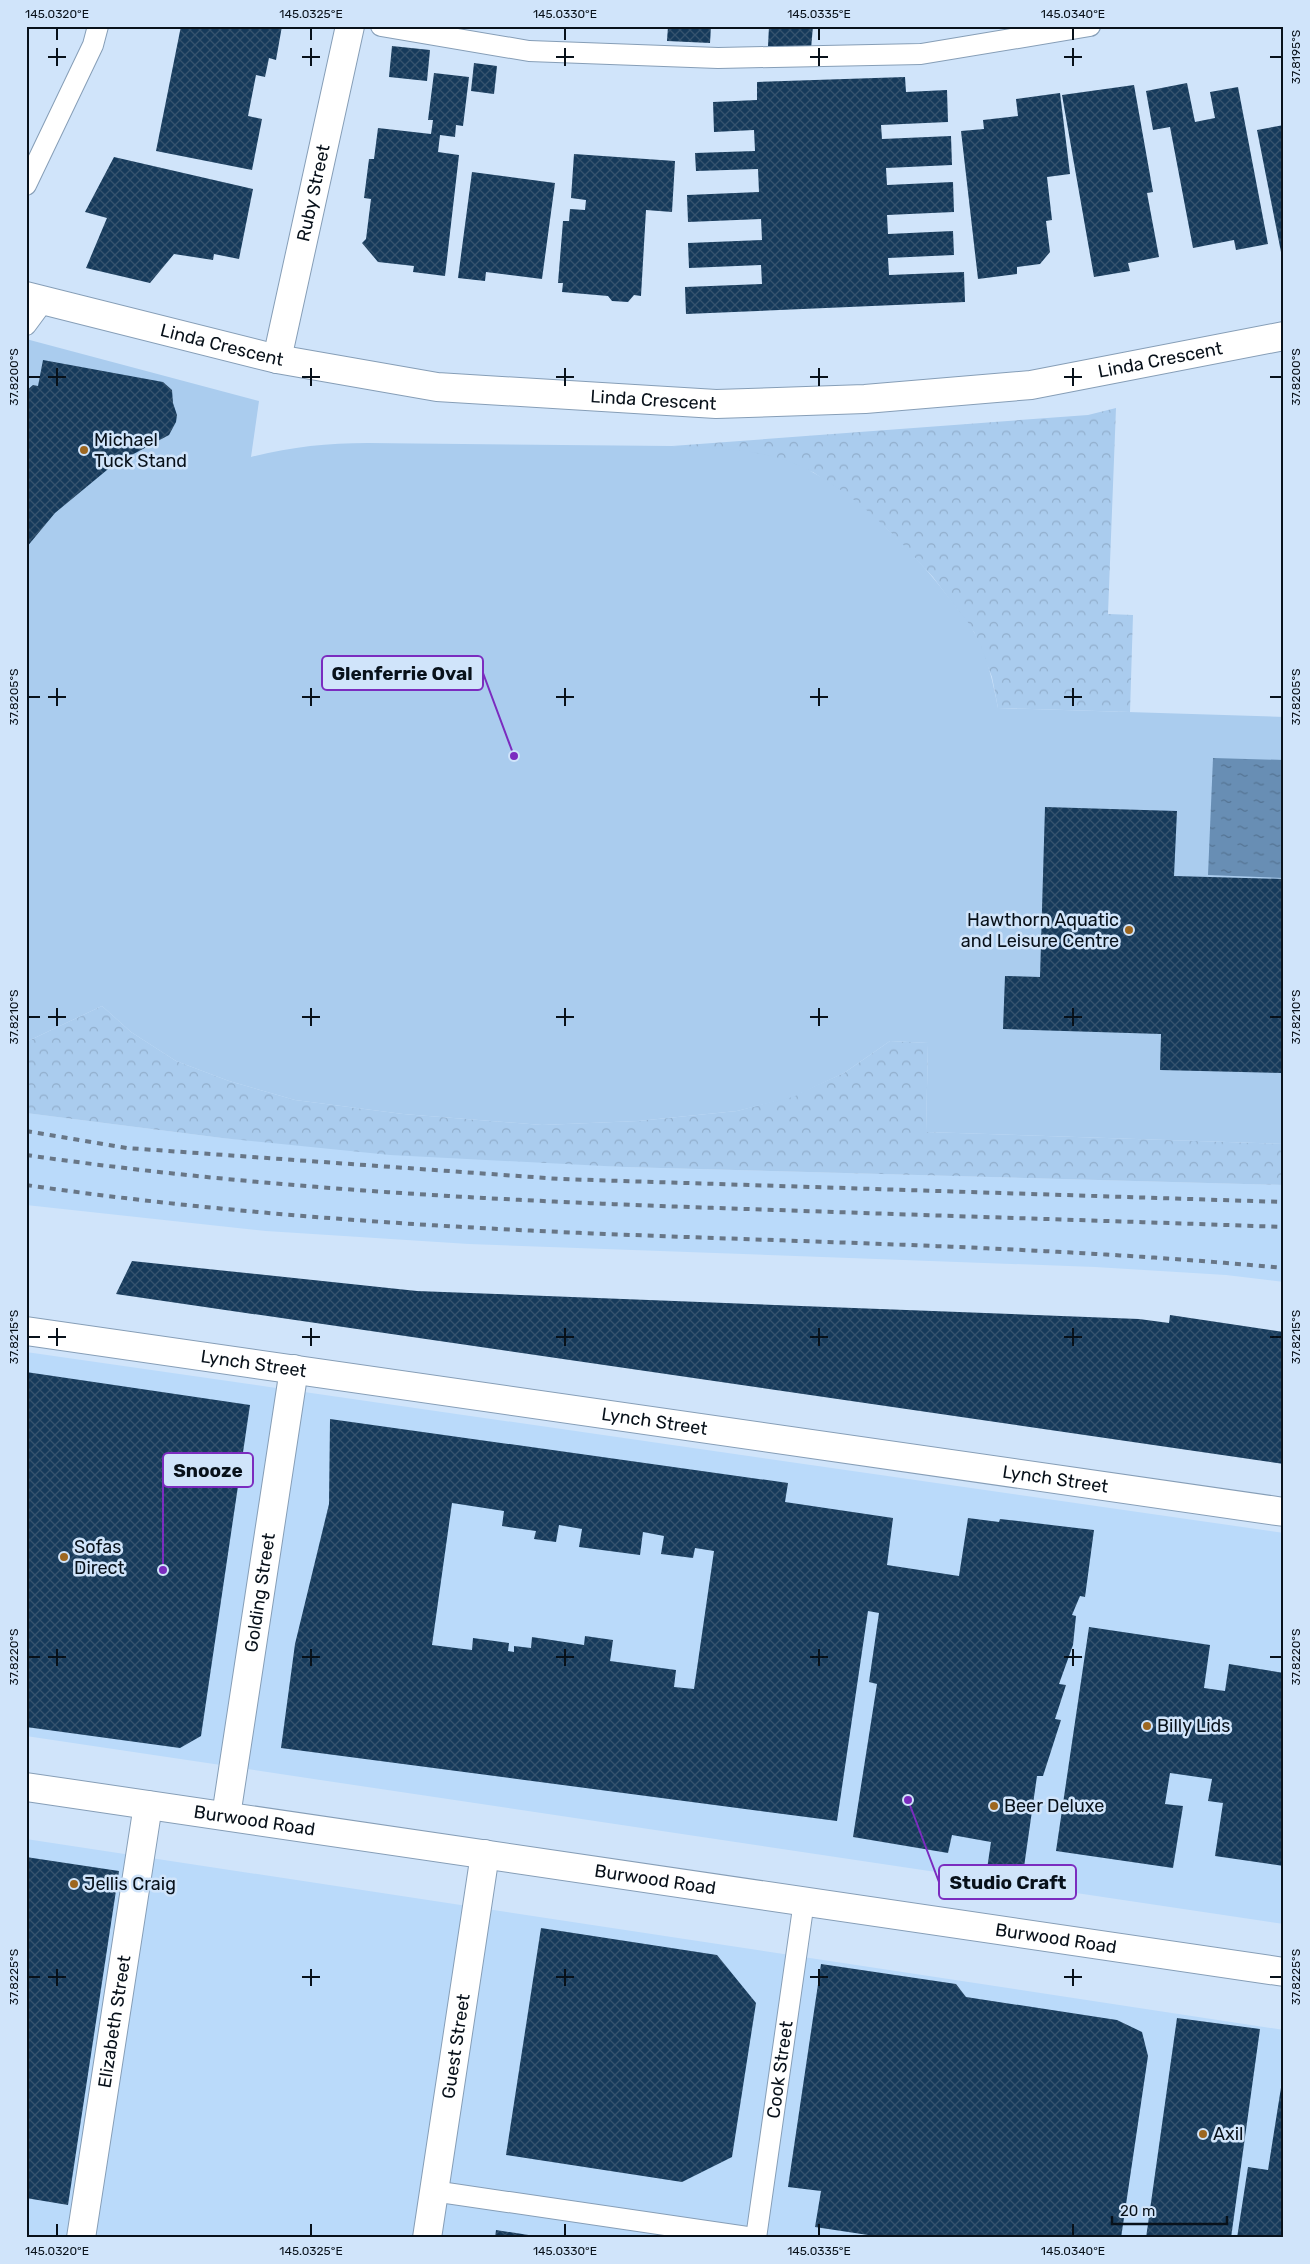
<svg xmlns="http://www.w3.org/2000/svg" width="1310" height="2264" viewBox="0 0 1310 2264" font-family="Rubik,sans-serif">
<defs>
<pattern id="forest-crowns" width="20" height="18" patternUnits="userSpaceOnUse" patternTransform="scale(1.25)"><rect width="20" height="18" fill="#ace"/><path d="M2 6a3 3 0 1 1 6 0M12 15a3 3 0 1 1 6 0" fill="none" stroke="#91aecc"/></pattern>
<pattern id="water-ripples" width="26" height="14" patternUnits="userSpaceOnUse" patternTransform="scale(1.25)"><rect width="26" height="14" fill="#688eb4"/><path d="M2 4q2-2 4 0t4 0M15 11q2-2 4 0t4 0" fill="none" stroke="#547392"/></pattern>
<pattern id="building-cross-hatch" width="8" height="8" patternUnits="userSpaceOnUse" patternTransform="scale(1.25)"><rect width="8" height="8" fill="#163a5b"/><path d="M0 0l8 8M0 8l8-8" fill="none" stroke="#36536e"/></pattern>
</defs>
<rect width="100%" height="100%" fill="#d0e4fa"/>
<!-- built -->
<g fill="#badafa">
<polygon points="26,1113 222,1138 623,1167 1284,1185 1284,1282 1226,1275 1095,1267 469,1244 266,1231 26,1205"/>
<polygon points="26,1352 1284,1533 1284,1924 26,1736"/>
<polygon points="26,1839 1284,2030 1284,2238 26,2238"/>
</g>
<!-- forest -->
<g fill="url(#forest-crowns)">
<polygon points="1116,408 1108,614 1133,615 1130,712 998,708 992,677 974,632 933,577 887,529 854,501 813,472 672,446 1088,415"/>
<polygon points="102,1006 131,1032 176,1061 229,1081 295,1100 403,1114 542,1125 638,1121 737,1111 793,1096 844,1073 890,1041 928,1043 926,1132 1284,1144 1284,1185 623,1167 390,1155 222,1138 26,1113 26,1042"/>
</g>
<!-- park -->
<path fill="#ace" d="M26,339L259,401L251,457C290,447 327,443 368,443L672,446C705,448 739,448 771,456C839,471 913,550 954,604C960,613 969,622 974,632C987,655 993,682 998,708L1284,717V1144L926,1132L928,1043L890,1041L844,1073L793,1097L737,1111L638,1121L542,1125L403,1114L295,1100L229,1081L176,1061L131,1032L102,1006L26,1042Z"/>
<!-- water -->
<polygon fill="url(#water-ripples)" points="1213,758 1284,760 1284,878 1208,875"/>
<!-- building -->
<g fill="url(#building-cross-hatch)" fill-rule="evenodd">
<polygon points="181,26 282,26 276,60 269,58 265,77 256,75 248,116 262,119 252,170 156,151"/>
<polygon points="668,26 711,26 710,43 667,41"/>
<polygon points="769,26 813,26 811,49 768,46"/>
<polygon points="392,46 430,50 427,81 389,77"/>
<polygon points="474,63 497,66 494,94 471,91"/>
<polygon points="434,73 469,77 463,126 456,125 455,137 440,135 438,152 459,155 445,276 413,272 414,266 378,262 362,243 366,239 371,199 364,198 369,159 374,159 378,128 431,134 433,120 428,120"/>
<polygon points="905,77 906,92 947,90 948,122 881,125 882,139 951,136 952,165 886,168 887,185 953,182 954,212 887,215 888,234 953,231 954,255 888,258 889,275 964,272 965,302 686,314 685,287 762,284 761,265 689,268 688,243 762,240 761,219 688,222 687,195 759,192 758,169 696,171 695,153 755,151 754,130 714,132 713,102 757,100 757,82"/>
<polygon points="1187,83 1195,122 1215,118 1210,92 1238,87 1268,244 1236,250 1234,240 1193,248 1170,127 1153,130 1146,91"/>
<polygon points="1134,85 1153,192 1147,193 1159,257 1128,263 1130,271 1094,277 1062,95"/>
<polygon points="1060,93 1070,174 1047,177 1052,220 1046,221 1050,252 1040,264 1017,267 1017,274 978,279 961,131 984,129 983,120 1018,116 1016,99"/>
<polygon points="1284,125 1284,257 1282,257 1257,130"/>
<polygon points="574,154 675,161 672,212 646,210 641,296 634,295 628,302 612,301 608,296 562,292 563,283 558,283 563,221 569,221 570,209 585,210 586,200 571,198"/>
<polygon points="114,157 253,189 239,259 214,254 213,260 174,254 150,283 86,268 107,218 85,212"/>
<polygon points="472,172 555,183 542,279 486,272 485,281 458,278"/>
<polygon points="43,360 163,382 172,390 173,403 177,415 176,422 169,435 113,465 55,513 26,548 26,391 33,385 38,386"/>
<polygon points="1045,807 1177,811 1174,876 1284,879 1284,1073 1160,1070 1161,1034 1003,1029 1005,976 1040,977"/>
<polygon points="132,1261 417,1291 1139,1319 1169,1323 1170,1315 1284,1332 1284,1464 116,1294"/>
<polygon points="26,1372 250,1405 201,1736 180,1748 26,1727"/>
<path d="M330,1419L788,1483L785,1502L893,1518L887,1565L959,1576L968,1518L999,1522L1000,1519L1094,1530L1085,1597L1080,1596L1072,1615L1076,1616L1073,1645L1059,1684L1066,1685L1055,1719L1061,1720L1043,1776H1037L1023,1874L987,1869L991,1842L952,1835L948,1853L853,1837L877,1684L869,1682L879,1613L868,1611L837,1821L281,1748L295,1644L329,1504ZM452,1503L504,1511L502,1526L536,1531L534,1539L556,1542L559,1525L582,1529L579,1547L640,1555L643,1532L664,1536L661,1554L693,1558L695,1548L714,1551L694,1689L674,1687L676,1670L610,1661L613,1640L585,1636L584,1645L532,1637L531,1648L514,1646V1652L508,1651L509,1643L473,1638L472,1650L432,1645Z"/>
<polygon points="1089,1627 1210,1645 1204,1688 1225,1691 1229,1664 1284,1673 1284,1866 1215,1856 1223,1803 1208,1801 1212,1779 1170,1773 1165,1804 1183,1806 1173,1868 1056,1851"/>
<polygon points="26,1857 119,1871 68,2205 26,2198"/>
<polygon points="541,1928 717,1955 756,2003 732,2157 682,2182 506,2155"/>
<polygon points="821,1964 956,1984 966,1997 1117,2020 1142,2032 1148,2056 1121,2238 888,2238 815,2227 821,2191 788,2187"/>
<polygon points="1177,2018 1260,2029 1231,2238 1146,2238"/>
<polygon points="1283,2075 1284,2238 1237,2238 1248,2167 1268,2170"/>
<polygon points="496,2230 541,2237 541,2238 495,2238"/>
</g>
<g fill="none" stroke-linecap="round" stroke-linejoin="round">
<defs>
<g id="service">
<polyline points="381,26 529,51 718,58 921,54 1090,26"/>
<polyline points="26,185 93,45 98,26"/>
<polyline points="26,325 43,302"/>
<polyline points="433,2191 754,2238"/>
<path id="s1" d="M756,2238L804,1901"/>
</g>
<g id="minor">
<path id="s2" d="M26,296L277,359L437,387L716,404L865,399L1031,385L1284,336"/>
<path id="s3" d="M277,359L350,26"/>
<path id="s4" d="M226,1816L294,1369"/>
<path id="s5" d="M81,2238L148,1805"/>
<path id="s6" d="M427,2238L485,1854"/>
</g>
<g id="tertiary">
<path id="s7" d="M26,1331L1284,1512"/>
</g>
<g id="primary">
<path id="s8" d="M26,1787L1284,1972"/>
</g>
</defs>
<!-- service casing -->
<use href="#service" stroke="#869eb7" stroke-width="22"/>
<!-- minor casing -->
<use href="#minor" stroke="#869eb7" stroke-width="30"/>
<!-- tertiary casing -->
<use href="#tertiary" stroke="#869eb7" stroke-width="30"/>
<!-- primary casing -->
<use href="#primary" stroke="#869eb7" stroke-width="30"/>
<!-- service -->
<use href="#service" stroke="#fff" stroke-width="20"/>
<!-- minor -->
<use href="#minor" stroke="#fff" stroke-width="28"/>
<!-- tertiary -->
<use href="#tertiary" stroke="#fff" stroke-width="28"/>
<!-- primary -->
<use href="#primary" stroke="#fff" stroke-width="28"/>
<!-- rail -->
<g stroke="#687686" stroke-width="4" stroke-dasharray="6 6" stroke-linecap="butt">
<polyline points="26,1131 127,1148 560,1179 1284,1202"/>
<path d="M26,1155C275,1191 526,1202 777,1210C946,1216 1115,1221 1284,1227"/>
<path d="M26,1185C219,1213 413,1226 607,1234C833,1243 1059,1247 1284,1268"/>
</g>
</g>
<!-- ticks -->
<path fill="none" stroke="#08111a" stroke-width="2" d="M57,28V40M311,28V40M565,28V40M819,28V40M1073,28V40M57,48V66M311,48V66M565,48V66M819,48V66M1073,48V66M48,57H66M302,57H320M556,57H574M810,57H828M1064,57H1082M1270,57H1282M57,368V386M311,368V386M565,368V386M819,368V386M1073,368V386M28,377H40M48,377H66M302,377H320M556,377H574M810,377H828M1064,377H1082M1270,377H1282M57,688V706M311,688V706M565,688V706M819,688V706M1073,688V706M28,697H40M48,697H66M302,697H320M556,697H574M810,697H828M1064,697H1082M1270,697H1282M57,1008V1026M311,1008V1026M565,1008V1026M819,1008V1026M1073,1008V1026M28,1017H40M48,1017H66M302,1017H320M556,1017H574M810,1017H828M1064,1017H1082M1270,1017H1282M57,1328V1346M311,1328V1346M565,1328V1346M819,1328V1346M1073,1328V1346M28,1337H40M48,1337H66M302,1337H320M556,1337H574M810,1337H828M1064,1337H1082M1270,1337H1282M57,1649V1666M311,1649V1666M565,1649V1666M819,1649V1666M1073,1649V1666M28,1657H40M48,1657H66M302,1657H320M556,1657H574M810,1657H828M1064,1657H1082M1270,1657H1282M57,1969V1986M311,1969V1986M565,1969V1986M819,1969V1986M1073,1969V1986M28,1977H40M48,1977H66M302,1977H320M556,1977H574M810,1977H828M1064,1977H1082M1270,1977H1282M57,2224V2236M311,2224V2236M565,2224V2236M819,2224V2236M1073,2224V2236"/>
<!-- markers -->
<g fill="#9d6720" stroke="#d0e4fa" stroke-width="2">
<circle cx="84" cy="450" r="5"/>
<circle cx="1129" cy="930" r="5"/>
<circle cx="64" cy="1557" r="5"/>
<circle cx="1147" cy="1726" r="5"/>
<circle cx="994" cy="1806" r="5"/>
<circle cx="74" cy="1884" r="5"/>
<circle cx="1203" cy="2134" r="5"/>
</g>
<g text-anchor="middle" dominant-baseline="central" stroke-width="5" stroke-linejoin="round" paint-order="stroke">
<!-- street labels -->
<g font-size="18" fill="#08111a" stroke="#d0e4fa">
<text stroke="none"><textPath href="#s3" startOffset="170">Ruby Street</textPath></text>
<text stroke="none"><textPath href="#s2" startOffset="202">Linda Crescent</textPath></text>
<text stroke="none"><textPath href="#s2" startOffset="1148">Linda Crescent</textPath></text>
<text stroke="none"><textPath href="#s2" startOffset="638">Linda Crescent</textPath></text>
<text stroke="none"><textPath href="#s7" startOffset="230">Lynch Street</textPath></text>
<text stroke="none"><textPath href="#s7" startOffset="635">Lynch Street</textPath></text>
<text stroke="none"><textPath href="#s7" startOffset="1040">Lynch Street</textPath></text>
<text stroke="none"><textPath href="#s4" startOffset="226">Golding Street</textPath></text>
<text stroke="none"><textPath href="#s8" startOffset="231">Burwood Road</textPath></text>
<text stroke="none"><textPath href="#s8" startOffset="636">Burwood Road</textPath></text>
<text stroke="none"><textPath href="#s8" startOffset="1041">Burwood Road</textPath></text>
<text stroke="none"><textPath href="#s5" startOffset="219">Elizabeth Street</textPath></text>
<text stroke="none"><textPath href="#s6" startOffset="194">Guest Street</textPath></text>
<text stroke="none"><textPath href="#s1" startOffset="170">Cook Street</textPath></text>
</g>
<!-- poi labels -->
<g font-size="18" fill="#08111a" stroke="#d0e4fa" text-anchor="start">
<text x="94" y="440">Michael<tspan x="94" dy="21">Tuck Stand</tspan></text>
<text x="1119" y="920" text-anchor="end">Hawthorn Aquatic<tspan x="1119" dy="21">and Leisure Centre</tspan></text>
<text x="74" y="1547">Sofas<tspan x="74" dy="21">Direct</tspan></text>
<text x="1157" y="1726">Billy Lids</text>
<text x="1004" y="1806">Beer Deluxe</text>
<text x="84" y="1884">Jellis Craig</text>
<text x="1213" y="2134">Axil</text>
</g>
</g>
<!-- callouts -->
<path fill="none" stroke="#7b2cbf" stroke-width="2" d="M514 756L483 673M163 1570L163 1470M908 1800L939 1882"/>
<g fill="#7b2cbf" stroke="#d0e4fa" stroke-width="2">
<circle cx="514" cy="756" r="5"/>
<circle cx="163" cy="1570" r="5"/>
<circle cx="908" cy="1800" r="5"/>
</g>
<g fill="#d0e4fa" stroke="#7b2cbf" stroke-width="2">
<rect x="322" y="656" width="161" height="34" rx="5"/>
<rect x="163" y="1453" width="90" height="34" rx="5"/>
<rect x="939" y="1865" width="137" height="34" rx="5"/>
</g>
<g font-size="19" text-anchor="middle" font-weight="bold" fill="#08111a">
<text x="402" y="680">Glenferrie Oval</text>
<text x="208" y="1477">Snooze</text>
<text x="1008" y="1889">Studio Craft</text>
</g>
<!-- border -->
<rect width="1310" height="2264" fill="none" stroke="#d0e4fa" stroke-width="55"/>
<!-- scale -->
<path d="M1112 2216v8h115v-8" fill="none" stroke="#08111a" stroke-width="2.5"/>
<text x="1120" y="2216" font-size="15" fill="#08111a" stroke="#d0e4fa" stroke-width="4" paint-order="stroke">20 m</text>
<rect x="28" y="28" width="1254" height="2208" fill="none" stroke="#08111a" stroke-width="2"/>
<g font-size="12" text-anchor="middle" fill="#08111a">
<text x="57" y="18">145.0320°E</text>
<text x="311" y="18">145.0325°E</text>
<text x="565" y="18">145.0330°E</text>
<text x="819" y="18">145.0335°E</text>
<text x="1073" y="18">145.0340°E</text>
<text transform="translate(1296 57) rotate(-90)" y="4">37.8195°S</text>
<text transform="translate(14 377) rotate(-90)" y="4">37.8200°S</text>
<text transform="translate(1296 377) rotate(-90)" y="4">37.8200°S</text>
<text transform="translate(14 697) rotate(-90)" y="4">37.8205°S</text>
<text transform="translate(1296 697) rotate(-90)" y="4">37.8205°S</text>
<text transform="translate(14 1017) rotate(-90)" y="4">37.8210°S</text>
<text transform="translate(1296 1017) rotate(-90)" y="4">37.8210°S</text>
<text transform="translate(14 1337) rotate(-90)" y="4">37.8215°S</text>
<text transform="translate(1296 1337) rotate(-90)" y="4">37.8215°S</text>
<text transform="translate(14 1657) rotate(-90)" y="4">37.8220°S</text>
<text transform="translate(1296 1657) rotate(-90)" y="4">37.8220°S</text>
<text transform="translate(14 1977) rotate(-90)" y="4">37.8225°S</text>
<text transform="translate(1296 1977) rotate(-90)" y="4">37.8225°S</text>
<text x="57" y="2255">145.0320°E</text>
<text x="311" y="2255">145.0325°E</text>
<text x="565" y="2255">145.0330°E</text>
<text x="819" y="2255">145.0335°E</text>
<text x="1073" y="2255">145.0340°E</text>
</g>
</svg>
